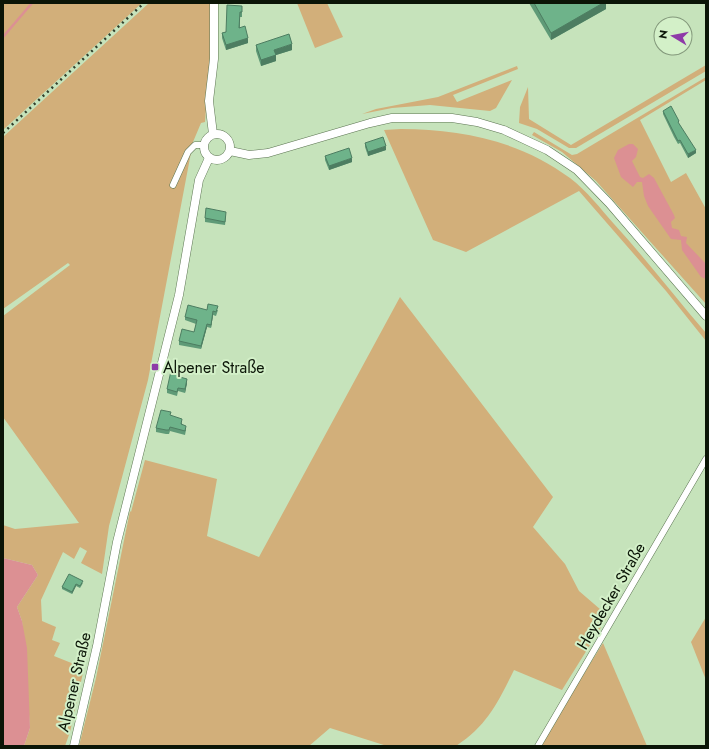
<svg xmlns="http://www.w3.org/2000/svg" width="709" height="749" viewBox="0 0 709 749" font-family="Jost,sans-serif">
<rect width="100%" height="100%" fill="#c6e3bb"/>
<!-- green -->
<g fill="#d2af7a">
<polygon points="3,3 142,3 3,130"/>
<polygon points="149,3 211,3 212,32 205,122 201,123 193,142 148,380 109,526 102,574 81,563 87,551 80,547 74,559 63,552 41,600 42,621 56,627 52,640 60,643 54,656 84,668 70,732 65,746 24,746 30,728 22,621 17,607 38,575 32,565 3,558 3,525 15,529 79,523 3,417 3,316 70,265 68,263 3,309 3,137"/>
<polygon points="297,3 327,3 343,37 315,48"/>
<polygon points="706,65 706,71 576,148 569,148 537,129 519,123 520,107 528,87 529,119 571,145"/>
<polygon points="517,66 518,69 453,95 457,102 512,80 496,108 490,111 430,105 392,108 362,114 376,109 438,97"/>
<polygon points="706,77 706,80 640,120 671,182 686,173 706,209 706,304 596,181 562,152 532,135 534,132 572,155 577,154"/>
<path d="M401,129C461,129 520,141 570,178C587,191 600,208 614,224C646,259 675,297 706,333V341L666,291L579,191L466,252L433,240L384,130Z"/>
<path d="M400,297L553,497L533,527L565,564L579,591L608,616L562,690L514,670C498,702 488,725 456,746H387L330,728L309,746H79L96,678L130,511L131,512L145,460L217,479L207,536L259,557Z"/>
<polygon points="706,617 706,680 691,642"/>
<polygon points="603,643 647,746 539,746"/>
</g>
<!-- water -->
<g fill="#dc9093">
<polygon points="629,144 633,144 638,149 636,157 632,161 640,177 643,178 649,174 654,178 674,215 675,218 671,222 672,228 679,230 681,236 687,237 686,243 706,264 706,279 701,277 682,250 681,240 671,239 648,206 644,196 642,182 637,182 633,187 621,177 614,158 618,150"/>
<polygon points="3,558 32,565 38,575 17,607 22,621 27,648 30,728 24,746 3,746"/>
</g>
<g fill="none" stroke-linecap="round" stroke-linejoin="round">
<!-- stream -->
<polyline stroke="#dc9093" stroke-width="2.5" points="3,37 32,3"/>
<defs>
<g id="minor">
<polyline points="173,185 188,152 195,145 204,145"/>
<polyline points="538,746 706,459"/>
</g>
<g id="tertiary">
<circle cx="217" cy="147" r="13"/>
<polyline points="213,134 209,101 214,59 214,3"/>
<polyline points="230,151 249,155 268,153 370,123 392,118 452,118 477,122 504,130 547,150 577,170 609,203 706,316"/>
<polyline points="74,746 97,646 117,542 179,295 199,180 209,158"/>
</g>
</defs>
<!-- minor casing -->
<use href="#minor" stroke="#5c7552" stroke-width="7"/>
<!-- tertiary casing -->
<use href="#tertiary" stroke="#5c7552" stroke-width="9"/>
<!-- minor -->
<use href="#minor" stroke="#fff" stroke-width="6"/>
<!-- tertiary -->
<use href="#tertiary" stroke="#fff" stroke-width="8"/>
<!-- rail -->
<polyline stroke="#303e2b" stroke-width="2.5" stroke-dasharray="2 4" stroke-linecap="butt" points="3,133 144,3"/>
</g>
<!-- wall -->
<g fill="#5f9a77">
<polygon points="529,3 606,3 606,9 551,40"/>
<polygon points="242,6 242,17 240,17 240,28 248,43 226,50 222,38 222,33 226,32"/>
<polygon points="256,45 292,50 276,55 276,61 261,66 256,51"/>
<polygon points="663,111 679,124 696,153 688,158 680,143 678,144 674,137 663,114"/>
<polygon points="365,143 386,150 368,156 365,147"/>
<polygon points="325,156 352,162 329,170 325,160"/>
<polygon points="226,216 225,225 205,222 205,218"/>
<polygon points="207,310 218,310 216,316 213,315 211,328 207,327 201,349 179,345 179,341 194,332 196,324 185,320 185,317"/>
<polygon points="181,377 187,383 185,393 178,391 177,396 167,393 167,389"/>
<polygon points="171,416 182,423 182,424 186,430 185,435 170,431 169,434 166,434 156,432 156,428"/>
<polygon points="83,583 80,588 76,586 72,594 62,589 62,587"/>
</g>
<!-- shaded-wall -->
<g fill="#4d7d61">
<polygon points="603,3 606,3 606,9 551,40 551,33"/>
<polygon points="248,38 248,43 226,50 226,45"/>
<polygon points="292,44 292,50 276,55 276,61 261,66 261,60 274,50"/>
<polygon points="386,146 386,150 368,156 368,152"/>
<polygon points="696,150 696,153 688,158 688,154"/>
<polygon points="352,158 352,162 329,170 329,166"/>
<polygon points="213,311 213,315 211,328 211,325"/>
<polygon points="207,324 207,327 201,349 201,346"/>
<polygon points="187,379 187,383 185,393 185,389"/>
<polygon points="76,584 76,586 72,594 72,592"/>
</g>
<!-- building -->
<g fill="#6eb38a" stroke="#4d7d61">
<polygon points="534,3 603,3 551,33"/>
<polygon points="227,5 242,6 242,12 240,12 239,28 245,26 248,38 226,45 222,33 226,32"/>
<polygon points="289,34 292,44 274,50 276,55 261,60 256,45"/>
<polygon points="671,106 679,121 678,122 696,150 688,154 680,140 678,141 663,111"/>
<polygon points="383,137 386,146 368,152 365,143"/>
<polygon points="349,148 352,158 329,166 325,156"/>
<polygon points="206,208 226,212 225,222 205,218"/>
<polygon points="208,304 218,306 216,312 213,311 211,325 207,324 201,346 179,341 182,329 194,332 197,320 185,317 188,305 207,310"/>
<polygon points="171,371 181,373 180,377 187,379 185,389 178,388 177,392 167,389"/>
<polygon points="161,410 171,412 170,415 182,419 181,424 186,426 185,431 170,427 169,430 166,430 156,428"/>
<polygon points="69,574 83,581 80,586 76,584 72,592 62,587"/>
</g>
<!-- markers -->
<rect fill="#8e3aa8" stroke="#d3f0c8" stroke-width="1.5" x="151" y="363" width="8" height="8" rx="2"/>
<g text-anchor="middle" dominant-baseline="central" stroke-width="4" stroke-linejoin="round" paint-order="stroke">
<!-- poi labels -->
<g font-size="16" fill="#0b1507" stroke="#d3f0c8" text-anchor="start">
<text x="163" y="367">Alpener Straße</text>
</g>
<!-- street labels -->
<g font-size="16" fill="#0b1507" stroke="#d3f0c8">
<text transform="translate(611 596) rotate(-60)">Heydecker Straße</text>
<text transform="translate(74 682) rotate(-77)">Alpener Straße</text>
</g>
</g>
<!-- border -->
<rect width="709" height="749" fill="none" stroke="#0b1507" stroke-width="8"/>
<!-- north arrow -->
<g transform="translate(673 36) rotate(280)"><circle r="19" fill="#d3f0c8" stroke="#83987b"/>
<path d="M0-3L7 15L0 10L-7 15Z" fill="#8e3aa8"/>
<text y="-6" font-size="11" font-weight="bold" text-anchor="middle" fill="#0b1507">N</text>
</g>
</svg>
